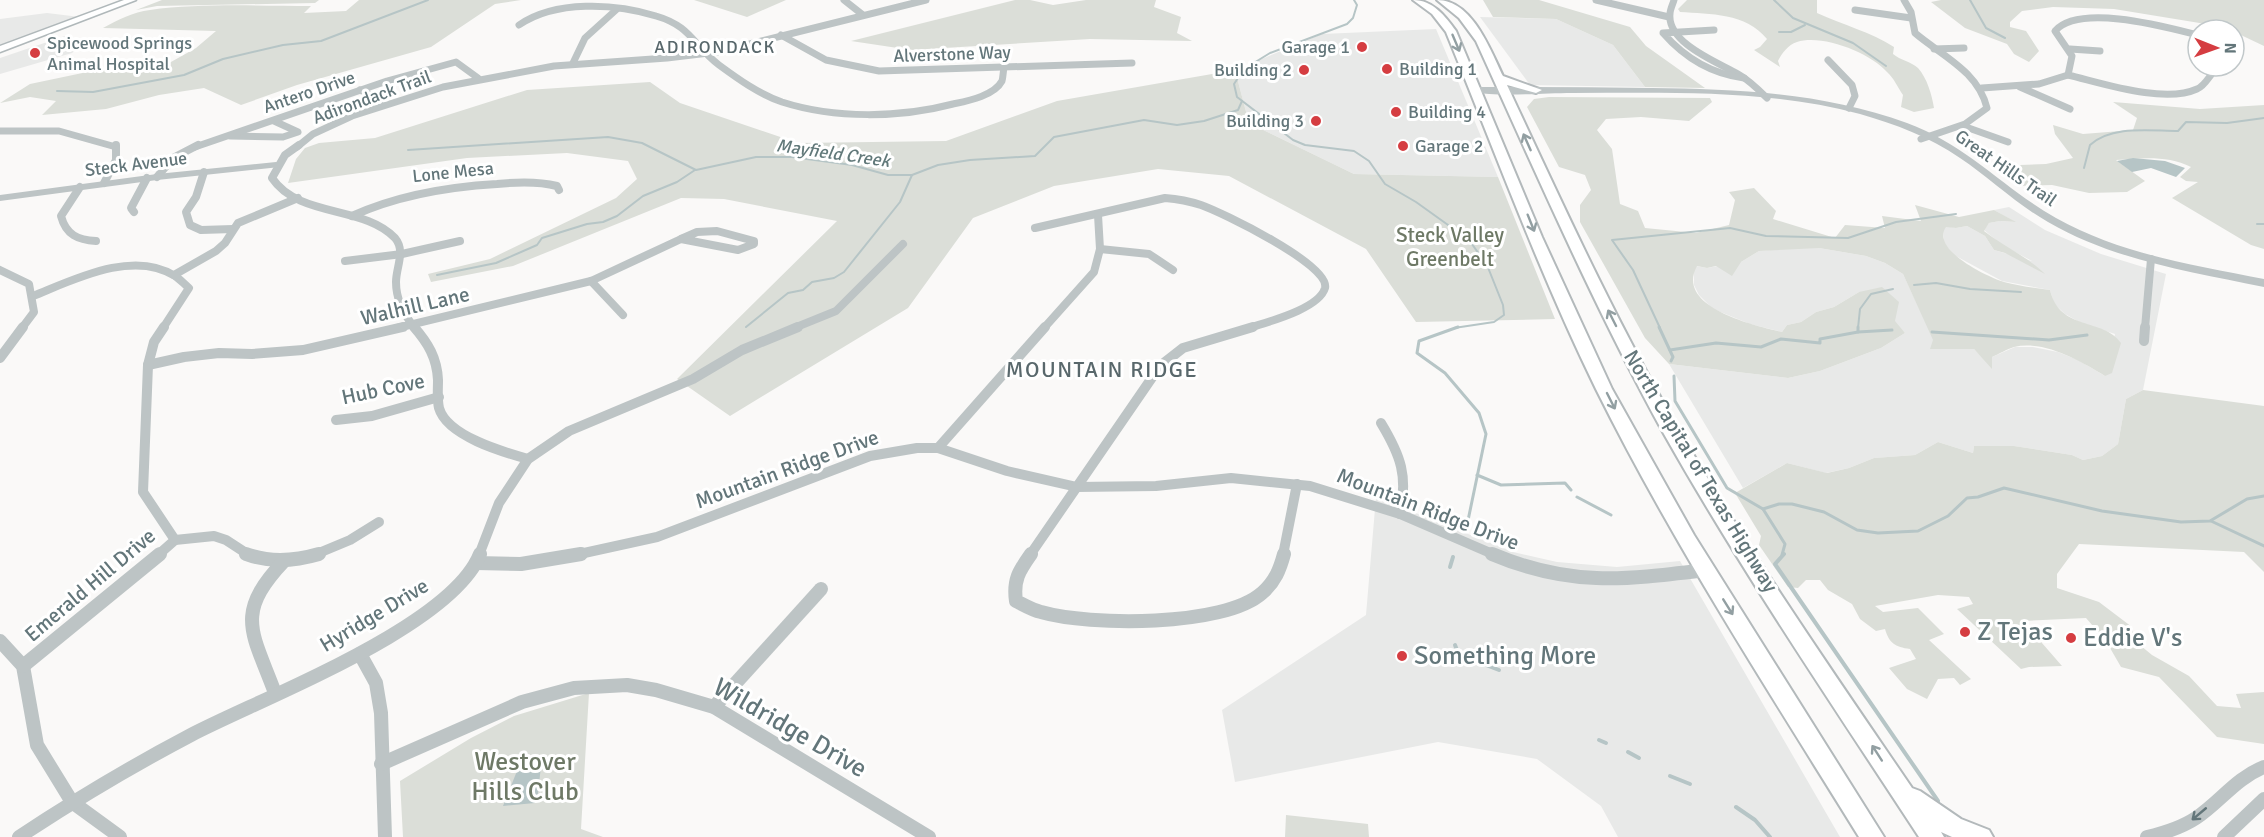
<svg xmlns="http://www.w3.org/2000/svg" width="2264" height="837" viewBox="0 0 2264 837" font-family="Signika,sans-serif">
<rect width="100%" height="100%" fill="#faf9f8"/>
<!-- built -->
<g fill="#e8e9e8">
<polygon points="47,13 88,18 0,48 0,19"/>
<polygon points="1480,17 1556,19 1613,45 1645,87 1530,85"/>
<polygon points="1436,29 1498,177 1354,174 1249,123 1235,70 1322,34"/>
<polygon points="65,36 83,44 72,53 0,74 0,58"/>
<polygon points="2009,207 2045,230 2101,254 2166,274 2143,390 2126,399 2118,444 2102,456 2083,460 2072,455 2014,446 1974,446 1973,453 1938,442 1915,455 1874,458 1849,468 1826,473 1787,463 1743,488 1669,364 1788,378 1820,371 1881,348 1905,333 1859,292 1834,307 1816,312 1801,322 1787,325 1782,332 1750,324 1713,309 1699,295 1694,285 1694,271 1696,266 1707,268 1741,262 1759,251 1794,248 1819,248 1866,256 1885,263 1903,274 1934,340 1931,349 1974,349 1992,367 1992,357 2015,347 2033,347 2058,352 2078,360 2105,376 2115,334 2081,323 2065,314 2054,304 2050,290 2002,281 1954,255 1944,243 1943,231 1946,226 1956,228 1967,226 1985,236 1994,250 2032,261 2002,245 1984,230 1989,223 2000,221 2015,222 1994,210"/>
<polygon points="1376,497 1513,552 1557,562 1617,567 1680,561 1840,837 1618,837 1601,806 1537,759 1438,742 1235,782 1222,710 1366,615"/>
</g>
<!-- green -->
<g fill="#dbded8">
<polygon points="162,0 319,0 315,3 157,6 136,10"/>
<path d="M359,0H521L495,4L431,47L297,85L241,105L204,88L159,95L106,109L42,115L56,101L30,97L0,103L30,84L92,71L162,67L196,48L216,31L103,28C118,20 133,12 150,10C201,3 260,6 311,6L304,13L346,11Z"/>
<polygon points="694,0 786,0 747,17"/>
<polygon points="1015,0 1030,0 1053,5 1086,0 1156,0 1154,7 1181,17 1177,33 1192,41 1090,39 911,50 851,41"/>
<polygon points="1483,0 1539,0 1630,27 1646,46 1705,88 1645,87 1613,45 1556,19 1493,17"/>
<path d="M1687,0H1817V13C1843,25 1871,32 1894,47L1893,54C1900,60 1912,62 1918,68C1927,78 1932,95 1934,108L1914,112L1901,107L1903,95C1898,88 1894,78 1887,72C1870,53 1823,34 1797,42C1788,45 1782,53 1778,61L1780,67L1754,50L1760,47L1767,39C1746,13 1710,14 1680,12L1678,9Z"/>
<polygon points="1941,0 2264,0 2264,46 2224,27 2114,9 2053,7 2022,11 2010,22 2010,27 2026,31 2039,51 2029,62 2014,54 2007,44 1965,28 1931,2"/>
<polygon points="1235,70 1249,123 1354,174 1498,177 1555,319 1416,322 1366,249 1229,176 1158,169 1054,186 973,218 908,308 730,416 677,379 837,221 724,199 681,198 513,266 431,282 428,274 490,259 616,198 637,179 628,161 567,153 467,158 288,183 296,159 305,148 319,143 375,138 527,90 650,82 680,103 798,143 946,141 1057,101"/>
<path d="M1549,97L1710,98L1712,102L1689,121L1641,117L1606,119L1597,130L1612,149L1620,204L1638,211L1645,228L1696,233L1729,225L1735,200L1729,192L1754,188L1776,211L1773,219L1835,238L1845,225L1885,228L1882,216L1921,221L1915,205L1959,217L1994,210L2016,222L2000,221L1989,223L1984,231C2004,247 2027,256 2045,274L2005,253L1994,250L1985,236L1967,226L1956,228L1946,227C1930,249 1987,277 2004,282C2019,286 2035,288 2050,290C2060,332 2103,317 2121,343L2112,373L2105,376C2080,361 2045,340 2014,347C2007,349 1999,354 1992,357V369L1974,349H1930L1933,340L1903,274L1885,263L1866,256L1819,248L1759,251L1741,262L1732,276L1716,266L1707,268L1697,266C1674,308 1757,326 1782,332L1787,325L1801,322L1816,312L1834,307L1859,292L1882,287L1899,302L1895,321L1905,333L1881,348L1820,371L1788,378L1669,364L1645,338L1580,222V205L1591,190L1585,175L1559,167L1527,107L1534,99Z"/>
<path d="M2113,102L2200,109L2264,105V249L2251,245L2172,198L2198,182L2186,181L2180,177L2191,167C2168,155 2141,158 2116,160L2145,181L2127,192L2089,193L2052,185L2018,186L1992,166L2046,164L2073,158L2055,134L2053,125L2083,134L2133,130L2137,118Z"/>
<path d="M2143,390L2264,406V572L2244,552L2079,544L2057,574V588L2099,602L2132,627L2135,641L2152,655L2189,676L2217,706L2241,708L2236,694L2264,692V744L2217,737L2159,677L2121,667L2106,641L2086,618L2023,621L2062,666L2029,667L2021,669L1957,609L1973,604L1969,597L1938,595L1875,606L1883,612L1918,608L1944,634L1929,640L1971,679L1960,685L1954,678L1938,679L1927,699L1907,689L1889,668L1916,659L1910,649C1895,647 1889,643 1885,629L1876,631L1860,619L1852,604L1828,590L1820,580H1806L1798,588L1788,587L1759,545L1761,536L1735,493L1787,463L1827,473L1849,468L1874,458L1915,455L1938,442L1973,453L1974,446H2014L2072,455L2083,460L2102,456L2118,444L2126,399Z"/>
<polygon points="589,693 581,829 603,837 403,837 400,781 471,738 514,716"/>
<polygon points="1286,815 1368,824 1369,837 1285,837"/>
</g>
<!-- water -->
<g fill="#b6c5c6">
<polygon points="2133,158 2165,161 2185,168 2176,177 2151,168 2132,172 2117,161"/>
<polygon points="542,758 537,801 535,803 503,806 521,761"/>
</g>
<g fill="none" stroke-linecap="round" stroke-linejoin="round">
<!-- stream-far2 -->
<g stroke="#b6c5c6" stroke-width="2">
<polyline points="1354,0 1357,5 1353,18 1347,24 1270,53 1244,69 1234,84 1237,97 1293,140 1305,145 1354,151 1369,161 1385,184 1416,202 1469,240 1487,265 1503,305 1504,315 1494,322 1454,328"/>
<polyline points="1774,0 1793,18 1853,43 1886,66"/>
<polyline points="1970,0 1986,28 2005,38"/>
<polyline points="1779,32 1791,32 1805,25"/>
<polyline points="57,91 93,92 184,75 223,59 283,45 321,41 428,0"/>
<polyline points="408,150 608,137 642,143 696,170 756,157 792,157 852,165 888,175 912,175 938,165 970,160 1035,156 1054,137 1144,120 1177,125 1204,121 1238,110 1242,101"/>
<path d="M2084,168L2090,145C2112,125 2150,131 2178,131L2186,122L2227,123L2264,118"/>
<polyline points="2257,224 2264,224"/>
<polyline points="437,275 496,263 537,245 542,238 587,224 603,222 617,216 643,196 677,182 695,170"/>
<polyline points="1914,285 1936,283 1970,289 2021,292"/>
<polyline points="746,327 788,293 803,290 812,282 834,278 844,272 900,202 912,175"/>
<polyline points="1660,328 1633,270 1612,240 1730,228 1766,236 1848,238 1896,222 1956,214"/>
<polyline points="1858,328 1860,309 1871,294 1893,289"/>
</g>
<!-- stream-far1 -->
<g stroke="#b6c5c6" stroke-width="3">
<polyline points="1458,327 1419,341 1417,353 1445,373 1479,413 1486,434 1466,530"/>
<polyline points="1659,327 1673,357 1671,361"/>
<polyline points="1858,332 1892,330"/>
<polyline points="1932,332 2049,340 2087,335"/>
<polyline points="1670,350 1716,343 1761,347 1781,339 1820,343 1820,339 1858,332 1858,327"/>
<polyline points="1674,376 1675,401 1727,488 1763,509"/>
<polyline points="1477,475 1501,485 1565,483 1571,490"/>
<polyline points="1577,497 1611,515"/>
<polyline points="2211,521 2264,546"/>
<polyline points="1782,555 1785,544 1763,509 1779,504 1792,504 1824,512 1857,530 1878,533 1918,531 1948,516 1967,498 1978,497 2004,488 2102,511 2181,522 2210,521 2247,499 2264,496"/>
</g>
<!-- stream -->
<g stroke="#b6c5c6" stroke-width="4">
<polyline points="1784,554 1775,564 1938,801"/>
<polyline points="1450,567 1453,557"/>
<polyline points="1455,645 1458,653 1465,656"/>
<polyline points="1486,665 1499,670"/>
<polyline points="1599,740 1606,743"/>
<polyline points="1628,752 1639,758"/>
<polyline points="1670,776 1690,784"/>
<polyline points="1736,807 1755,820 1770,837"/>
</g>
<defs>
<polygon id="secondary" points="124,0 136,0 0,52 0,46"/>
<g id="trunk">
<path d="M1413,0C1433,0 1445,16 1456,31L1542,237L1612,389L1694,535L1884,837H1859C1768,690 1673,544 1596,389C1539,273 1495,151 1446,32L1432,14Z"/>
<path d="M1437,0C1472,0 1490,49 1503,76L1542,90L1536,93L1507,85C1562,203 1616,322 1682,435C1752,556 1833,672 1912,788L1920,791L1961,819L1989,830L1993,837H1952L1941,832L1944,837H1919C1832,704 1742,572 1664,434C1594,307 1536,173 1476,41L1459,18Z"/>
</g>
</defs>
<!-- secondary casing -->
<use href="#secondary" stroke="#b0b8ba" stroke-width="3"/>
<!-- trunk casing -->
<use href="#trunk" stroke="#b3b9bb" stroke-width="4"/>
<!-- minor-far3 -->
<g stroke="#bdc4c5" stroke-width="7">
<polyline points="844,0 863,15"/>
<polyline points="1596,0 1669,17"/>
<path d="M1674,0C1673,4 1670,9 1670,14C1667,43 1717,62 1738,74C1749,80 1758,89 1767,98"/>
<path d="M1904,0L1911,12L1915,33C1942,56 1978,71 1987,108L1965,124L1921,139"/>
<polyline points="1855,10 1911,18"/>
<path d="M519,25C555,0 615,3 656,16C691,26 693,45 719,65C738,79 759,94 782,102C835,119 900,118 953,104C967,101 994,96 1002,81C1003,78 1003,72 1004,68"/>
<path d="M1714,30L1663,33C1684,57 1712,74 1744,78"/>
<polyline points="781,35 826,60 879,71 1132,63"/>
<path d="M2198,35C2166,27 2079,3 2055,31L2072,56L2068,75C2102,83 2164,104 2197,89C2207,85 2210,72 2220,66"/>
<polyline points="1934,49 1964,48"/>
<polyline points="2070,49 2100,51"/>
<polyline points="1828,60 1852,85 1855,96 1849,108"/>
<polyline points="573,63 585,38 617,9"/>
<polyline points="2020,87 2070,109"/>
<polyline points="1982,88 2039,84 2068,75"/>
<polyline points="360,90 384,101"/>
<polyline points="1963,126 2008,142"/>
<polyline points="0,131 59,131 116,147"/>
<polyline points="230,136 283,137 298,132 274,121"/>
<polyline points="195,147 387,81 456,62 478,78"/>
<polyline points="297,147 313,134 352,116 443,87 554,66 667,58 717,52 926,0"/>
</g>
<!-- minor-far2 -->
<g stroke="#bdc4c5" stroke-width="8">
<path d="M299,145L285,155L272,178C299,218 364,205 395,238C406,251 396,267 396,282C396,301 404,315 415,328"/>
<polyline points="204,172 196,197 186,212 190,225 201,230 233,229"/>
<polyline points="157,177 173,158 198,145"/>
<polyline points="104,183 116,160 116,145"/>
<path d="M80,187L61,216C66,235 78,240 96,241"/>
<polyline points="134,212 131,208 147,178"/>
<path d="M352,216C398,195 446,187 497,184C517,182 537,181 557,186L559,190"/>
<path d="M1035,228L1165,198C1178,199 1189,201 1201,205C1221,212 1331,265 1325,288C1319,309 1267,322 1249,328"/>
<polygon points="717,231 754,241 754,244 738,250 681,239 697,232"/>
<polyline points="1100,249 1149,254 1173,270"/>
<polyline points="345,261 402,254 460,241"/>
<polyline points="0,270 29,284 34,312 22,328"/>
<polyline points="174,275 216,251 225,243 238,223 298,198"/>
<polyline points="591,281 623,315"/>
<path d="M33,296C73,280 133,249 175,276C180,279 184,284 189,288L163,328"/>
<polyline points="397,328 591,281 681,239"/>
<polyline points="794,328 836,311 903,244"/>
<polyline points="1044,328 1094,272 1100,249 1098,215"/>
<polyline points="2145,328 2151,259"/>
</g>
<!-- minor-far1 -->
<g stroke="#bdc4c5" stroke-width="10">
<path d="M414,327C428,343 437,358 438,380C438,389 437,399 439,408C447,436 503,452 528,459"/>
<polyline points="2144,341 2145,327"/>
<polyline points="0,358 23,327"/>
<polyline points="148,365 184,357 219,353 252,354 303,350 403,327"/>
<polyline points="336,420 372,416 439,397"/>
<path d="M1381,423C1401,456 1408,476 1400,514"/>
<polyline points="938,448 1045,327"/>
<polyline points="175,540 214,536 226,540 249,555"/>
<polyline points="158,555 175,540 143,492 148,365 154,342 164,327"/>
<polyline points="314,555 350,540 379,522"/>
<polyline points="479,555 499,503 528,459 569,431 693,379 742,350 798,327"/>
<polyline points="575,555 657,537 870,456 917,448 938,448 1007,471 1077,487 1156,486 1231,478 1310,486 1400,514 1495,555"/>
<polyline points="1030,555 1160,366 1183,348 1253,327"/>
<polyline points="1283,555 1297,484"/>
</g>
<!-- minor -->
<g stroke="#bdc4c5" stroke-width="14">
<path d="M246,554C270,563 295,561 319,554"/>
<path d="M1031,554C1019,571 1013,580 1016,601C1024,605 1032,610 1041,612C1089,626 1224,627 1262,593C1275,582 1280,569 1284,554"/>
<path d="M1492,554C1570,587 1624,580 1705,570"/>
<polyline points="476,563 521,564 581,554"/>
<polyline points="0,641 23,666 37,745 72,802 120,837"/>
<polyline points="360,654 376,683 381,713 385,837"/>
<polyline points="23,666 160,554"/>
<path d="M275,693C252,631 234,614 284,561"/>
<polyline points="714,707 821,589"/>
<polyline points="381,764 522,702 574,688 627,685 656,690 714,707 929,837"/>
<path d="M19,837C75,800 132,766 191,735C262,698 451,627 480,554"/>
<path d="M2147,837C2164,833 2181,828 2196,818C2220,802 2236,778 2264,767"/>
<polyline points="2224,837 2264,799"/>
</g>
<!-- tertiary -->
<g fill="#bdc4c5" fill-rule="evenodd">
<path d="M1475,87C1534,87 1593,87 1652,88C1739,89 1825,93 1907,123C1967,145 2003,188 2056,218C2120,254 2193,265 2264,279V287C2191,272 2113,260 2048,222C2016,204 1990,178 1960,158C1930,137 1895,124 1860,114C1767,89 1667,93 1572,93C1542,93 1499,97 1472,92V88Z"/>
<polygon points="276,162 280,163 280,167 157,180 0,201 0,195 157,174"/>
</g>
<!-- secondary -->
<use href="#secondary" fill="#fff" fill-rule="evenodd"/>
<!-- trunk -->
<use href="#trunk" fill="#fff" fill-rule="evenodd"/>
</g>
<!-- one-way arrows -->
<defs><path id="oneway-shaft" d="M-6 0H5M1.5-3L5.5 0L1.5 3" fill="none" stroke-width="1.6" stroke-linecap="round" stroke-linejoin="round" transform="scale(1.5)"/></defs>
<g stroke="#929fa2">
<use href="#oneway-shaft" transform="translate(1456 43) rotate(67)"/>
<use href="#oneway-shaft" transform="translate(1527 142) rotate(-114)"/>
<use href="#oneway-shaft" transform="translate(1531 223) rotate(68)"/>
<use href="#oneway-shaft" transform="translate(1612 318) rotate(-117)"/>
<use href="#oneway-shaft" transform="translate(1611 401) rotate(63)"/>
<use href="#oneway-shaft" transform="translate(1728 607) rotate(58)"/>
<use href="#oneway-shaft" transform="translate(1877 753) rotate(-123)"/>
</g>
<use stroke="#63767a" href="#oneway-shaft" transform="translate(2199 814) rotate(140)"/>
<!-- markers -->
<g fill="#d53d41" stroke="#fff" stroke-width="2">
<circle cx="1362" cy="47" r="6"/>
<circle cx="35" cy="53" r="6"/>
<circle cx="1387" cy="69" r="6"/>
<circle cx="1304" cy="70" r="6"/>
<circle cx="1396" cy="112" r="6"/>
<circle cx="1316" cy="121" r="6"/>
<circle cx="1403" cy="146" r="6"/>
<circle cx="1965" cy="632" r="6"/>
<circle cx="2071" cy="638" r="6"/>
<circle cx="1402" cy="656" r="6"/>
</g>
<g text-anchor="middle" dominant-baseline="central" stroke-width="6" stroke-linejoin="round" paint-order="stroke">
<!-- far-poi labels -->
<g font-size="18" fill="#63767a" stroke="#fff" text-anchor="start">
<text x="47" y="43">Spicewood Springs<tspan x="47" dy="21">Animal Hospital</tspan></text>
<text x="1350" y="47" text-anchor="end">Garage 1</text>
<text x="1399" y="69">Building 1</text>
<text x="1292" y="70" text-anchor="end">Building 2</text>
<text x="1408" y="112">Building 4</text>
<text x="1304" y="121" text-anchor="end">Building 3</text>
<text x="1415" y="146">Garage 2</text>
</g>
<!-- far-neighbourhood labels -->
<g font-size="18" letter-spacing="1.5" fill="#59686c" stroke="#fff">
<text x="715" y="47">ADIRONDACK</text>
</g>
<!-- far-street labels -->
<g font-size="18" fill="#63767a" stroke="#fff">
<text transform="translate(952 54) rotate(-2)">Alverstone Way</text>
<text transform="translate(309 92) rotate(-19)">Antero Drive</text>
<text transform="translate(372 97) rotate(-20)">Adirondack Trail</text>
<text transform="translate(136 164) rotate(-7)">Steck Avenue</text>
<text transform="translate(2006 168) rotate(35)">Great Hills Trail</text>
<text transform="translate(453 172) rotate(-6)">Lone Mesa</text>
</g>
<!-- far-water labels -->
<g font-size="18" font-style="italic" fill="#62797a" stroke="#fff">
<text transform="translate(833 153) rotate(8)">Mayfield Creek</text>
</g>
<!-- park labels -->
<g font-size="21" fill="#6e7966" stroke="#fff">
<text x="1450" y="235">Steck Valley<tspan x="1450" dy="24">Greenbelt</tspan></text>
</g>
<!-- street labels -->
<g font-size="21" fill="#63767a" stroke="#fff">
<text transform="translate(415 306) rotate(-13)">Walhill Lane</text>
<text transform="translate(383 389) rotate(-12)">Hub Cove</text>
<text transform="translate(787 469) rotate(-20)">Mountain Ridge Drive</text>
<text transform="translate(1701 471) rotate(59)">North Capital of Texas Highway</text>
<text transform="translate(1428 509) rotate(21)">Mountain Ridge Drive</text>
<text transform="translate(90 585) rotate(-40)">Emerald Hill Drive</text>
<text transform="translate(374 615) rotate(-31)">Hyridge Drive</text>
</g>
<!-- neighbourhood labels -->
<g font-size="22" letter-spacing="1.5" fill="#59686c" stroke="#fff">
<text x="1102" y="369">MOUNTAIN RIDGE</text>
</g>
<!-- near-poi labels -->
<g font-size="26" fill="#63767a" stroke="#fff" text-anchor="start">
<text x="1977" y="632">Z Tejas</text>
<text x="2083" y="638">Eddie V's</text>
<text x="1414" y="656">Something More</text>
</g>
<!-- near-street labels -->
<g font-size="26" fill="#63767a" stroke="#fff">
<text transform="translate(790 728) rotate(30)">Wildridge Drive</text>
</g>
<!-- near-park labels -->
<g font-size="26" fill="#6e7966" stroke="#fff">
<text x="525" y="762">Westover<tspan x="525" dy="30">Hills Club</tspan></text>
</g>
</g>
<!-- north arrow -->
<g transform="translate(2216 48) rotate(91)"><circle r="28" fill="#ffffff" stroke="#c1c8ca" stroke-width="1.5"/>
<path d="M0-4.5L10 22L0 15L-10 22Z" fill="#d53d41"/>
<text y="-9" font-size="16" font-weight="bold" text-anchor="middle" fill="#63767a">N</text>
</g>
</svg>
